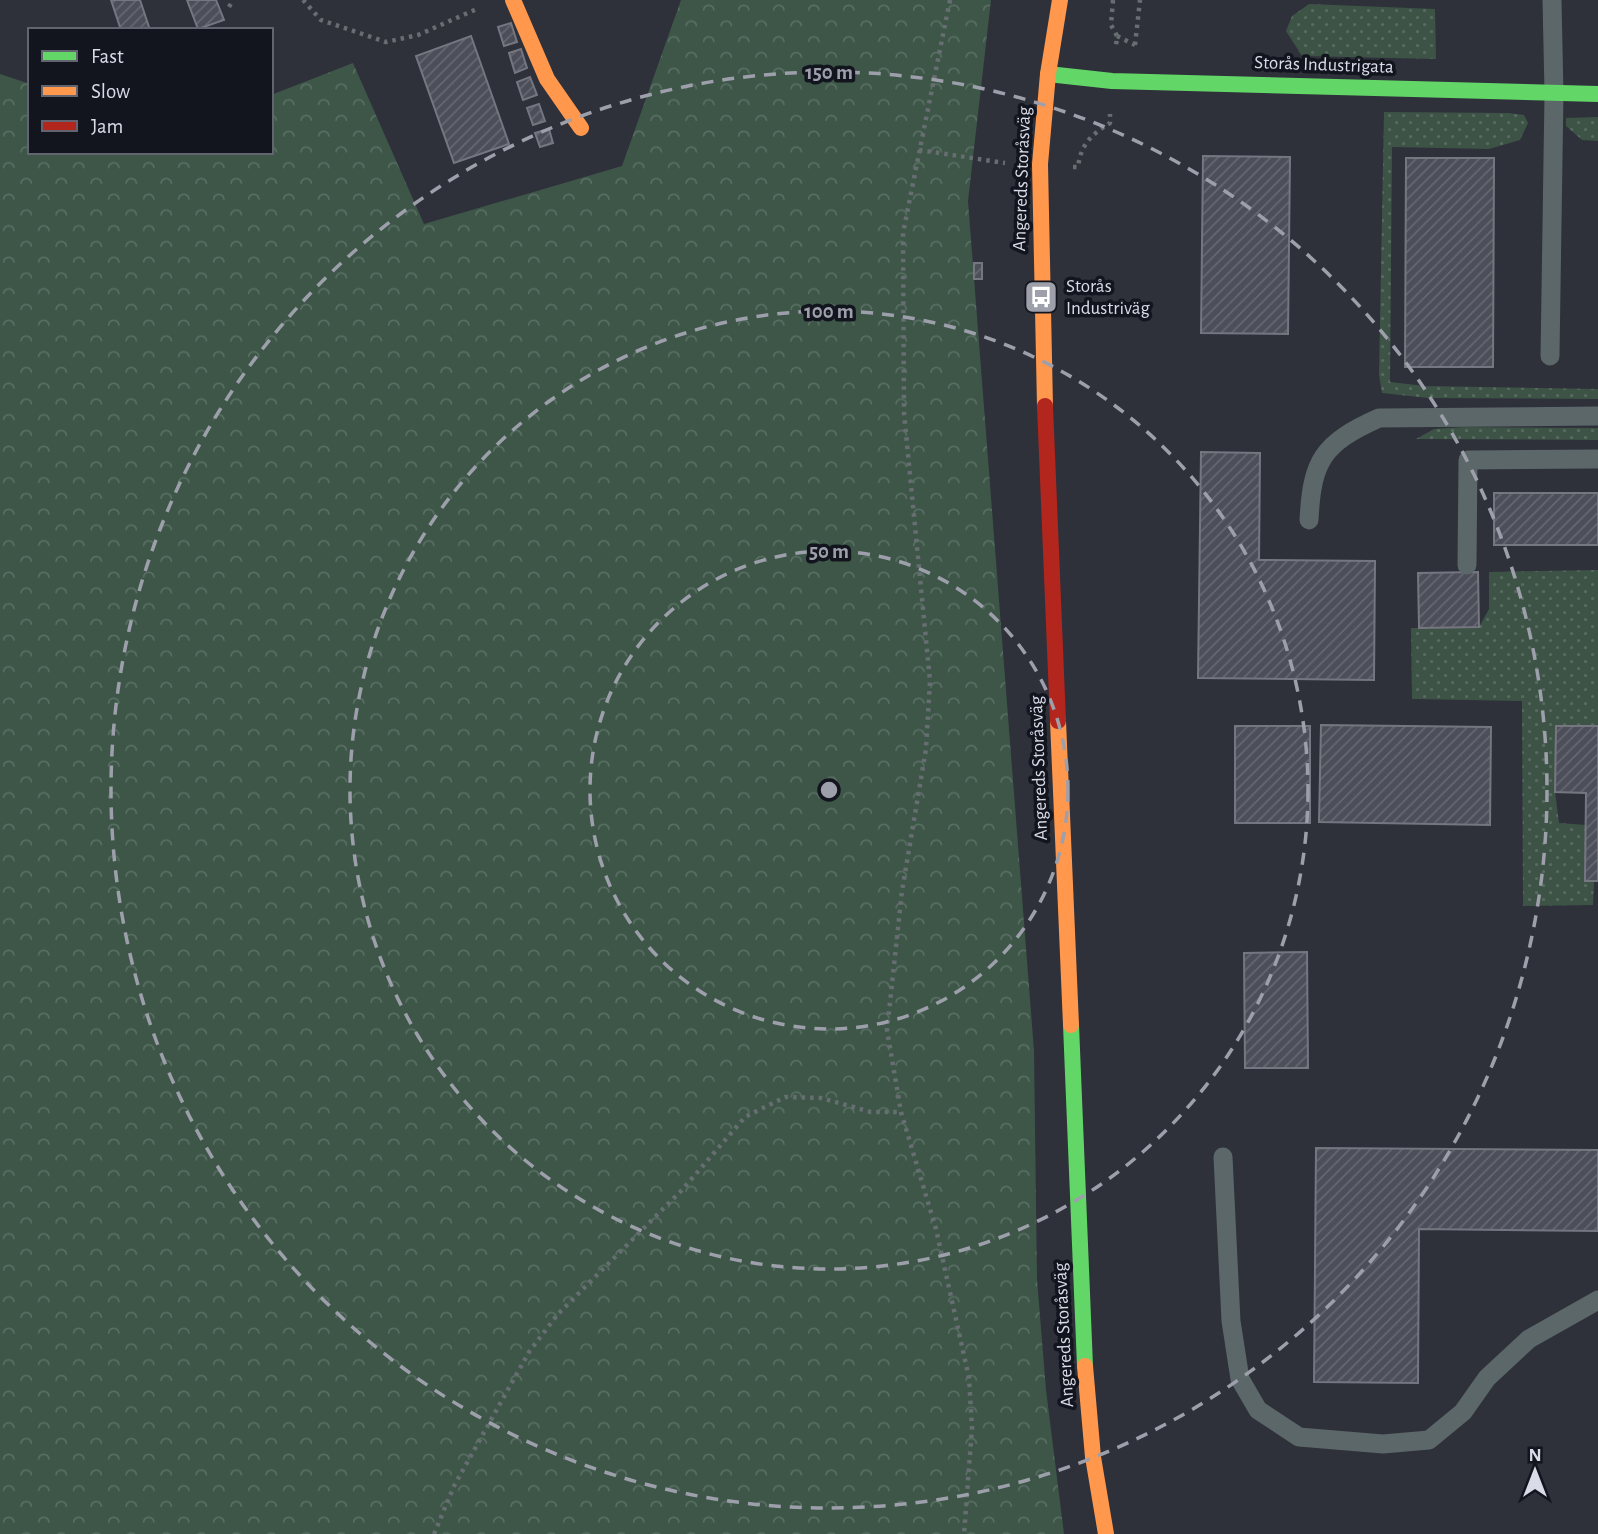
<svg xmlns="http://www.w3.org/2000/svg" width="1598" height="1534" viewBox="0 0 1598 1534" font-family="'Alegreya Sans',sans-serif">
<defs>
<pattern id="grass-dots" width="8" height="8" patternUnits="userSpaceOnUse" patternTransform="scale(1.75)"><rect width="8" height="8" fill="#3d5346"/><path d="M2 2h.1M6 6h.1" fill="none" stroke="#586b61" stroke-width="1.8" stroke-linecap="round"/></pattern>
<pattern id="forest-crowns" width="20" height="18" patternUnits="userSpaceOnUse" patternTransform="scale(1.75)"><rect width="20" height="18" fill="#3d5648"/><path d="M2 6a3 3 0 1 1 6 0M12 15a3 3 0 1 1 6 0" fill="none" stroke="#586e62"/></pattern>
<pattern id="building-hatch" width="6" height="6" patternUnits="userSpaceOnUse" patternTransform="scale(1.75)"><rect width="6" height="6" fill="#4c4e59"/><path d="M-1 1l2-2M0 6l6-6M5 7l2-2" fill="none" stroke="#656771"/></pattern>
</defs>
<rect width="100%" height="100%" fill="#2e303a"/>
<!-- grass -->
<g fill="url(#grass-dots)">
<polygon points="1309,4 1435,9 1436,59 1302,56 1286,31 1292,16"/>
<polygon points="1384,112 1509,113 1524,115 1528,123 1520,140 1489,149 1392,147 1390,382 1425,386 1598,389 1598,399 1428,398 1382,393 1379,375"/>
<polygon points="1598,117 1598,141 1582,140 1566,126 1566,118"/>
<polygon points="1464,427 1598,428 1598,440 1416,439 1434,429"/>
<polygon points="1598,570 1598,726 1556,726 1555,792 1559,823 1586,825 1585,881 1594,881 1593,905 1523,906 1522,701 1412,699 1411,628 1479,627 1489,609 1489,572"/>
</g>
<!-- forest -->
<polygon fill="url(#forest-crowns)" points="681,0 991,0 968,201 1034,1051 1037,1279 1046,1390 1064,1534 0,1534 0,74 30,84 30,152 271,152 271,95 353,63 424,224 622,166"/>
<!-- building -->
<g fill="url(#building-hatch)" stroke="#757680" stroke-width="2">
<polygon points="111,0 140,0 150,30 121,30"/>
<polygon points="187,0 216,0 224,20 198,29"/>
<polygon points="511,23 517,42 504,46 498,27"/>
<polygon points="471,36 509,144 454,163 416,56"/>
<polygon points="521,49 527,68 515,73 509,53"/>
<polygon points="530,77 537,95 523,100 517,82"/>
<polygon points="539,104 545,121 533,125 527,108"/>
<polygon points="549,129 553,143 540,147 535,133"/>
<polygon points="1203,156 1290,157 1288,334 1201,333"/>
<polygon points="1406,158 1494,158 1493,367 1405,367"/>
<rect x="974" y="263" width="8" height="16"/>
<polygon points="1201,452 1260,453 1259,560 1375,561 1374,680 1198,678"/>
<rect x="1494" y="493" width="104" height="52"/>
<polygon points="1478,572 1479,627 1419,628 1418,573"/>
<polygon points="1321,725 1491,727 1490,825 1319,822"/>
<rect x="1235" y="726" width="75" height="97"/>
<polygon points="1556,726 1598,726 1598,881 1585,881 1586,793 1555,792"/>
<polygon points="1307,952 1308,1068 1245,1068 1244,953"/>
<polygon points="1316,1148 1598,1150 1598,1231 1419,1229 1418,1383 1314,1382"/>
</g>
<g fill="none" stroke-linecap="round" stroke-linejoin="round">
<!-- path -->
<g stroke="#666e71" stroke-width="4.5" stroke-dasharray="3.5 5" stroke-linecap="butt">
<polyline points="303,0 321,20 386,42 418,35 479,8"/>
<polyline points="950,0 903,233 904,413 930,681 926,749 902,891 887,1030 901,1112 936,1229 969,1378 972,1428 964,1534"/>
<polyline points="1113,0 1111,25 1117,36 1116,46"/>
<polyline points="229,7 233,0"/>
<polyline points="1117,36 1135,45"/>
<polyline points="1135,45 1140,0"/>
<polyline points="919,150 1005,163"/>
<path d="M1073,167H1078C1081,144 1091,135 1110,123V114"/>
<polyline points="434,1534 454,1486 529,1352 558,1314 682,1190 745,1117 785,1097 821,1098 871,1112 901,1112"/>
</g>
<!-- lane -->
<g stroke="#5b6768" stroke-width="19">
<polyline points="1550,356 1554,93 1552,0"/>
<path d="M1309,520C1312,460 1323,443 1379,418L1598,416"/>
<polyline points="1467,565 1468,460 1598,459"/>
<polyline points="1223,1157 1231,1321 1240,1379 1258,1410 1299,1437 1383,1444 1429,1440 1463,1412 1487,1378 1529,1339 1598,1300"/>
</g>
<!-- fast -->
<g stroke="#63d668" stroke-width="16">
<polyline points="1048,74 1112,81 1598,94"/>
<polyline points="1071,1025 1085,1366"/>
</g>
<!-- slow -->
<g stroke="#ff974d" stroke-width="16">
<polyline points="513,0 547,79 581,128"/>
<polyline points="1045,406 1040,164 1048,74 1060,0"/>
<polyline points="1058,721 1071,1025"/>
<polyline points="1085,1366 1093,1457 1106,1534"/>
</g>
<!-- jam -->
<polyline stroke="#b3261e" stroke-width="16" points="1045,406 1058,721"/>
</g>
<!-- distance rings -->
<g fill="none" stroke="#9d9fab" stroke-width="3.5" stroke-dasharray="12 9">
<circle cx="829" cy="790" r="239"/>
<circle cx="829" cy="790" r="479"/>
<circle cx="829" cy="790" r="718"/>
</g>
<!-- icons -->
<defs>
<symbol id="bus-square" viewBox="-11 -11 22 22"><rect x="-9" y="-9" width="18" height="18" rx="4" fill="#9d9fab" stroke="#13151e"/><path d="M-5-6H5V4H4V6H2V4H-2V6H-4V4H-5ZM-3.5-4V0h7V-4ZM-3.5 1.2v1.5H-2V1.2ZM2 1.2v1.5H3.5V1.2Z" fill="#fff"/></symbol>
</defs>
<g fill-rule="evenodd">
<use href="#bus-square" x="1022" y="278" width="38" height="38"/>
</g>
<g text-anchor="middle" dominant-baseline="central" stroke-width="7" stroke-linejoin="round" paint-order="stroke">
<!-- street labels -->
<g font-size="19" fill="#d9dbe8" stroke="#13151e">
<text transform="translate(1324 65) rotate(2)">Storås Industrigata</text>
<text transform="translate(1022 179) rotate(-88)">Angereds Storåsväg</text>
<text transform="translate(1039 768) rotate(-92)">Angereds Storåsväg</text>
<text transform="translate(1064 1335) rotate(-93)">Angereds Storåsväg</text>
</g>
<!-- poi labels -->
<g font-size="19" fill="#d9dbe8" stroke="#13151e" text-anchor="start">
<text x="1066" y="286">Storås<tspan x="1066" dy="22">Industriväg</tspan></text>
</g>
</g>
<circle cx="829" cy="790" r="10" fill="#9d9fab" stroke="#13151e" stroke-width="3.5"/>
<g font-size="21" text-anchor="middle" font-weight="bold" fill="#9d9fab" stroke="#13151e" stroke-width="7" stroke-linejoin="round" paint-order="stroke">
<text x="829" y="79">150 m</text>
<text x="829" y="318">100 m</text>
<text x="829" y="558">50 m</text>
</g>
<!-- legend -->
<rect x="28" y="28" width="245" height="126" fill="#13151e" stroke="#62646f" stroke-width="2"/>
<rect x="42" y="51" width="35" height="10" fill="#63d668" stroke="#62646f" stroke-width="2"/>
<text x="91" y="63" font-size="21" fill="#d9dbe8">Fast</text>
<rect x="42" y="86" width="35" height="10" fill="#ff974d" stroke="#62646f" stroke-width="2"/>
<text x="91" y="98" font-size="21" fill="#d9dbe8">Slow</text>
<rect x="42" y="121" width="35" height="10" fill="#b3261e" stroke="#62646f" stroke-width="2"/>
<text x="91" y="133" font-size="21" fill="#d9dbe8">Jam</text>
<!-- north arrow -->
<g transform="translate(1535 1471)" stroke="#13151e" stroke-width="5" paint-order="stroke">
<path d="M0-5L12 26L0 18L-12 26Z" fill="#d9dbe8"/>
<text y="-10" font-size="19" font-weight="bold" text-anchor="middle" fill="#d9dbe8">N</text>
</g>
</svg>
